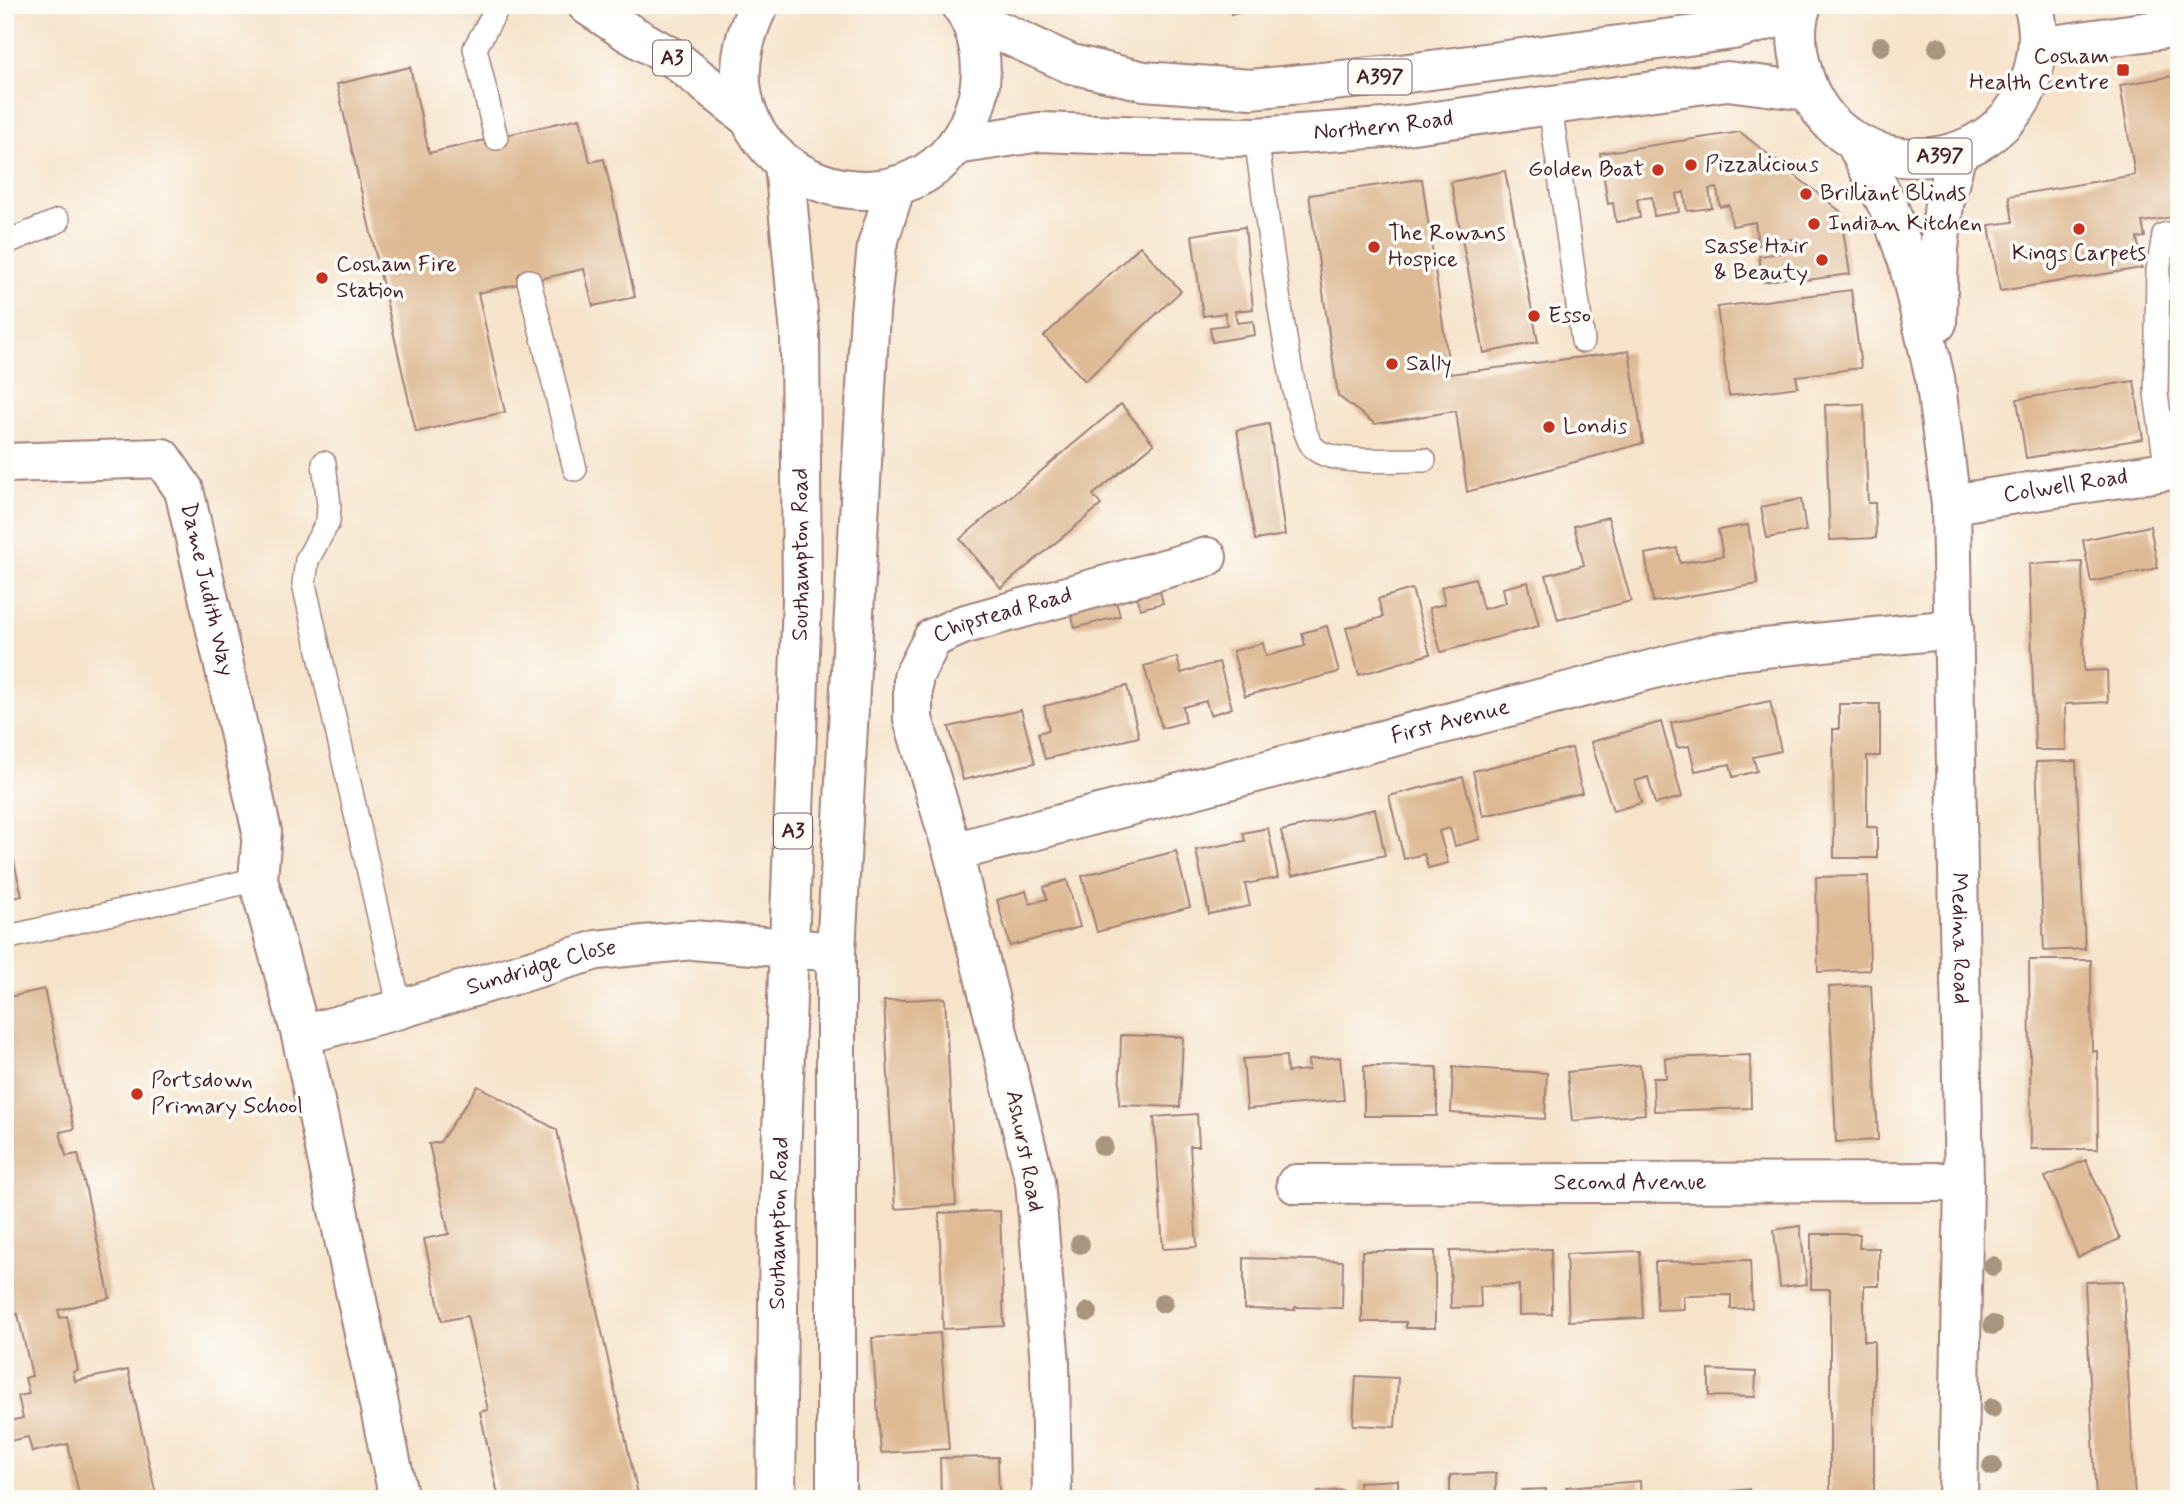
<svg xmlns="http://www.w3.org/2000/svg" width="2184" height="1504" viewBox="0 0 2184 1504" font-family="Mynerve,sans-serif">
<rect width="100%" height="100%" fill="#fdfcf7"/>
<filter id="ink" filterUnits="userSpaceOnUse"><feTurbulence type="fractalNoise" baseFrequency=".0143" numOctaves="2"/><feDisplacementMap in="SourceGraphic" scale="14" xChannelSelector="R" yChannelSelector="G"/><feConvolveMatrix kernelMatrix="1 2 1 2 8 2 1 2 1" color-interpolation-filters="sRGB"/></filter>
<filter id="wash" filterUnits="userSpaceOnUse"><feTurbulence type="fractalNoise" baseFrequency=".00686" numOctaves="4" result="noise"/><feDisplacementMap in="SourceGraphic" scale="28" xChannelSelector="R" yChannelSelector="G"/><feGaussianBlur stdDeviation="1.57" result="paint"/><feColorMatrix in="noise" values="0 0 0 0 0 0 0 0 0 0 0 0 0 0 0 0 0 1.4 0 .05"/><feComposite in="paint" operator="in"/></filter>
<g filter="url(#wash)">
<rect width="100%" height="100%" fill="#f6e3ca"/>
<g id="blocks">
<!-- building -->
<g fill="#deba94">
<polygon points="1230,5 1268,5 1268,8 1231,14"/>
<polygon points="410,67 429,153 580,118 590,162 604,159 635,297 593,306 584,269 478,293 505,412 416,432 337,84"/>
<polygon points="2179,75 2179,216 2142,222 2145,237 2137,238 2142,268 2000,291 1989,225 2013,222 2009,196 2135,175 2120,85"/>
<polygon points="1740,132 1840,211 1850,274 1801,281 1799,276 1763,282 1759,256 1796,251 1794,239 1758,245 1755,222 1732,226 1729,205 1720,207 1717,188 1709,189 1712,208 1687,211 1684,192 1681,193 1676,194 1679,212 1654,216 1652,197 1637,199 1640,218 1616,222 1613,203 1608,204 1600,153"/>
<polygon points="1505,171 1538,342 1484,353 1451,182"/>
<polygon points="1422,179 1450,374 1629,351 1643,443 1467,492 1456,411 1375,424 1338,396 1309,195"/>
<polygon points="1245,227 1253,309 1235,311 1237,323 1253,321 1255,335 1212,342 1210,327 1227,325 1225,313 1203,316 1192,235"/>
<polygon points="1140,246 1181,291 1085,381 1044,336"/>
<polygon points="1851,290 1861,368 1796,376 1798,387 1729,396 1717,307"/>
<polygon points="2134,381 2143,439 2026,458 2017,399"/>
<polygon points="1121,404 1154,444 1093,495 1101,505 1001,588 960,539"/>
<polygon points="1864,404 1868,503 1875,503 1876,538 1830,540 1825,405"/>
<polygon points="1269,424 1285,535 1255,540 1237,430"/>
<polygon points="1801,499 1806,531 1767,538 1761,507"/>
<polygon points="1608,517 1631,601 1558,620 1546,575 1584,565 1574,526"/>
<polygon points="1748,525 1758,584 1653,602 1645,554 1677,548 1680,563 1723,556 1718,530"/>
<polygon points="2150,526 2158,568 2091,582 2083,540"/>
<polygon points="2082,562 2084,671 2107,670 2108,702 2065,704 2066,750 2035,750 2029,564"/>
<polygon points="1156,574 1163,603 1140,609 1133,580"/>
<polygon points="1475,578 1483,609 1506,603 1503,588 1528,582 1539,626 1441,652 1429,608 1445,604 1441,587"/>
<polygon points="1412,589 1430,654 1359,675 1346,628 1383,617 1378,599"/>
<polygon points="1113,591 1120,616 1075,628 1068,603"/>
<polygon points="1327,626 1339,672 1245,696 1233,651 1263,643 1266,656 1305,646 1302,633"/>
<polygon points="1177,657 1181,673 1219,662 1232,708 1210,715 1206,701 1183,707 1186,722 1162,728 1144,666"/>
<polygon points="1127,686 1139,737 1045,759 1038,733 1049,730 1044,706"/>
<polygon points="1770,701 1781,751 1753,757 1757,771 1733,777 1730,764 1695,771 1689,746 1677,748 1671,723"/>
<polygon points="1839,704 1880,704 1880,756 1867,756 1867,827 1877,827 1877,858 1834,858 1833,729 1839,729"/>
<polygon points="1021,710 1035,763 963,780 949,727"/>
<polygon points="1661,722 1682,797 1655,804 1648,777 1635,781 1641,803 1613,811 1591,742"/>
<polygon points="1572,748 1582,793 1483,816 1473,771"/>
<polygon points="2076,761 2085,949 2044,951 2036,762"/>
<polygon points="1463,777 1480,839 1455,846 1450,828 1439,831 1448,863 1428,868 1424,854 1404,859 1389,796"/>
<polygon points="1375,809 1385,855 1292,876 1281,831"/>
<polygon points="5,824 22,896 5,900"/>
<polygon points="1268,828 1278,878 1245,884 1250,906 1209,914 1196,850 1245,841 1243,833"/>
<polygon points="1176,851 1190,907 1097,932 1082,876"/>
<polygon points="1868,876 1870,970 1818,972 1816,877"/>
<polygon points="1067,880 1080,927 1010,946 997,900 1026,891 1030,904 1047,899 1044,887"/>
<polygon points="2029,960 2091,960 2092,1051 2097,1051 2098,1149 2031,1149"/>
<polygon points="1871,985 1878,1140 1836,1142 1829,987"/>
<polygon points="44,989 74,1129 60,1132 66,1156 78,1154 110,1298 58,1310 60,1318 67,1316 78,1370 73,1372 75,1381 128,1370 157,1499 80,1499 68,1444 32,1452 28,1437 5,1442 5,1422 23,1418 18,1396 29,1394 25,1378 32,1376 18,1314 5,1317 5,1255 7,1255 5,1246 5,998"/>
<polygon points="945,998 956,1205 895,1209 884,1001"/>
<polygon points="1121,1035 1183,1037 1180,1107 1119,1105"/>
<polygon points="1750,1055 1751,1108 1654,1111 1653,1078 1666,1078 1665,1058"/>
<polygon points="1286,1056 1287,1072 1309,1070 1308,1060 1340,1057 1344,1100 1247,1109 1243,1059"/>
<polygon points="1640,1065 1645,1114 1572,1121 1567,1072"/>
<polygon points="1364,1066 1437,1067 1437,1116 1364,1116"/>
<polygon points="1453,1067 1547,1073 1545,1119 1451,1113"/>
<polygon points="478,1086 557,1130 639,1499 499,1499 480,1412 488,1410 467,1316 442,1321 424,1239 449,1234 429,1144 440,1142"/>
<polygon points="1197,1114 1199,1146 1190,1146 1197,1247 1163,1249 1154,1117"/>
<polygon points="2086,1160 2120,1239 2078,1257 2045,1177"/>
<polygon points="1000,1211 1004,1326 943,1329 939,1213"/>
<polygon points="1800,1226 1807,1284 1780,1287 1774,1230"/>
<polygon points="1811,1234 1860,1234 1859,1248 1879,1248 1879,1286 1864,1286 1864,1341 1874,1341 1874,1499 1830,1499 1830,1289 1811,1289"/>
<polygon points="1551,1249 1552,1314 1519,1315 1519,1285 1480,1286 1481,1307 1451,1308 1450,1251"/>
<polygon points="1362,1251 1435,1251 1435,1328 1406,1328 1406,1322 1362,1322"/>
<polygon points="1640,1251 1643,1318 1569,1321 1566,1254"/>
<polygon points="1244,1258 1343,1261 1342,1308 1295,1307 1295,1310 1244,1309"/>
<polygon points="1750,1260 1752,1308 1731,1309 1731,1295 1683,1296 1684,1309 1657,1310 1655,1262"/>
<polygon points="2123,1281 2135,1499 2096,1499 2085,1282"/>
<polygon points="940,1333 949,1449 881,1453 872,1338"/>
<polygon points="1709,1370 1756,1372 1755,1397 1709,1396"/>
<polygon points="1356,1376 1398,1378 1395,1427 1353,1425"/>
<polygon points="998,1457 999,1499 941,1499 940,1458"/>
<polygon points="1496,1473 1496,1499 1450,1499 1450,1475"/>
<polygon points="1398,1480 1398,1499 1360,1499 1359,1482"/>
<polygon points="1640,1481 1641,1499 1566,1499 1566,1487"/>
<polygon points="1546,1489 1547,1499 1523,1499 1522,1490"/>
<polygon points="1749,1489 1750,1499 1705,1499 1705,1494"/>
<polygon points="1342,1490 1343,1499 1318,1499 1318,1492"/>
<polygon points="1274,1492 1274,1499 1255,1499 1254,1494"/>
<polygon points="1683,1492 1683,1499 1663,1499 1662,1494"/>
</g>
</g>
</g>
<g filter="url(#ink)">
<use href="#blocks" fill-opacity="0" stroke="#a0817a" stroke-width="2"/>
<g fill="none" stroke-linecap="round" stroke-linejoin="round">
<defs>
<g id="lane">
<polyline points="1550,105 1583,341"/>
<path d="M1256,137C1263,184 1291,426 1314,448C1333,466 1398,459 1424,460"/>
<polyline points="496,138 475,48 499,5"/>
<polyline points="5,243 58,221"/>
<polyline points="529,281 575,469"/>
<polyline points="324,463 329,505 328,522 307,560 304,584 400,1009"/>
<polyline points="2167,471 2156,394 2158,271 2164,235 2179,232"/>
<polyline points="5,938 258,879"/>
</g>
<g id="street">
<path id="s1" d="M1855,142L1889,208L1908,262L1935,378L1951,504L1964,1182L1958,1499"/>
<polyline points="1937,323 1939,249 1944,204 1957,153"/>
<path id="s2" d="M5,463L162,458L184,490L262,832L258,879L301,1035L399,1499"/>
<path id="s3" d="M1951,504L2179,469"/>
<path id="s4" d="M953,852L1715,653L1954,629"/>
<path id="s5" d="M301,1035L400,1009L597,950L692,940L836,952"/>
<path id="s6" d="M1296,1184L1964,1182"/>
<path id="s7" d="M1052,1499L1050,1364L1035,1181L953,852L913,719V677L933,638L962,625L1207,557"/>
</g>
<g id="primary">
<polyline points="587,5 629,33 676,60 750,119"/>
<path d="M759,5C670,182 935,269 978,96C985,65 979,31 961,5"/>
<path d="M1802,5C1794,26 1797,52 1803,73C1837,192 2010,183 2035,63C2039,45 2039,23 2033,5"/>
<polyline points="969,17 1071,64 1144,81 1251,89 1393,75 1733,30 1799,12"/>
<polyline points="2038,47 2179,27"/>
<path id="s8" d="M956,145L1040,132L1149,136L1256,137L1384,128L1727,81L1808,91"/>
<path id="s9" d="M776,1499L779,1212L802,599L800,334L784,164"/>
<polyline points="836,1499 836,952 870,312 877,246 896,186"/>
</g>
</defs>
<!-- lane casing -->
<use href="#lane" stroke="#a0817a" stroke-width="26"/>
<!-- street casing -->
<use href="#street" stroke="#a0817a" stroke-width="42"/>
<!-- primary casing -->
<use href="#primary" stroke="#a0817a" stroke-width="42"/>
<!-- lane -->
<use href="#lane" stroke="#fff" stroke-width="23"/>
<!-- street -->
<use href="#street" stroke="#fff" stroke-width="38"/>
<!-- primary -->
<use href="#primary" stroke="#fff" stroke-width="38"/>
</g>
<!-- trees -->
<g fill="#a8957f">
<circle cx="1881" cy="46" r="10"/>
<circle cx="1938" cy="47" r="10"/>
<circle cx="1103" cy="1146" r="10"/>
<circle cx="1080" cy="1244" r="10"/>
<circle cx="1993" cy="1266" r="10"/>
<circle cx="1163" cy="1303" r="10"/>
<circle cx="1088" cy="1312" r="10"/>
<circle cx="1993" cy="1325" r="10"/>
<circle cx="1992" cy="1408" r="10"/>
<circle cx="1992" cy="1466" r="10"/>
</g>
</g>
<!-- markers -->
<g fill="#c8321e" stroke="#fdfcf7" stroke-width="2.5">
<rect x="2116" y="63" width="14" height="14" rx="3.5"/>
<circle cx="1691" cy="165" r="7"/>
<circle cx="1658" cy="170" r="7"/>
<circle cx="1806" cy="194" r="7"/>
<circle cx="1814" cy="224" r="7"/>
<circle cx="2079" cy="229" r="7"/>
<circle cx="1374" cy="247" r="7"/>
<circle cx="1822" cy="260" r="7"/>
<circle cx="322" cy="278" r="7"/>
<circle cx="1534" cy="316" r="7"/>
<circle cx="1392" cy="364" r="7"/>
<circle cx="1549" cy="427" r="7"/>
<circle cx="137" cy="1094" r="7"/>
</g>
<g text-anchor="middle" dominant-baseline="central" stroke-width="7" stroke-linejoin="round" paint-order="stroke">
<!-- shield labels -->
<g fill="#fdfcf7" stroke="#806168" stroke-width="2">
<rect x="653" y="40.5" width="38" height="35" rx="5"/>
<rect x="1348.5" y="59.5" width="63" height="35" rx="5"/>
<rect x="1908.5" y="138.5" width="63" height="35" rx="5"/>
<rect x="774" y="813.5" width="38" height="35" rx="5"/>
</g>
<g font-size="21" font-weight="bold" fill="#4a1f2b">
<text x="672" y="58">A3</text>
<text x="1380" y="77">A397</text>
<text x="1940" y="156">A397</text>
<text x="793" y="831">A3</text>
</g>
<!-- poi labels -->
<g font-size="23" fill="#4a1f2b" stroke="#fdfcf7" text-anchor="start">
<text x="2109" y="57" text-anchor="end">Cosham<tspan x="2109" dy="26">Health Centre</tspan></text>
<text x="1705" y="165">Pizzalicious</text>
<text x="1644" y="170" text-anchor="end">Golden Boat</text>
<text x="1820" y="194">Brilliant Blinds</text>
<text x="1828" y="224">Indian Kitchen</text>
<text x="1388" y="234">The Rowans<tspan x="1388" dy="26">Hospice</tspan></text>
<text x="1808" y="247" text-anchor="end">Sasse Hair<tspan x="1808" dy="26">&amp; Beauty</tspan></text>
<text x="2079" y="254" text-anchor="middle">Kings Carpets</text>
<text x="336" y="265">Cosham Fire<tspan x="336" dy="26">Station</tspan></text>
<text x="1548" y="316">Esso</text>
<text x="1406" y="364">Sally</text>
<text x="1563" y="427">Londis</text>
<text x="151" y="1081">Portsdown<tspan x="151" dy="26">Primary School</tspan></text>
</g>
<!-- street labels -->
<g font-size="23" fill="#4a1f2b" stroke="#fdfcf7">
<text stroke="none"><textPath href="#s8" startOffset="429">Northern Road</textPath></text>
<text stroke="none"><textPath href="#s3" startOffset="116">Colwell Road</textPath></text>
<text stroke="none"><textPath href="#s9" startOffset="945">Southampton Road</textPath></text>
<text stroke="none"><textPath href="#s2" startOffset="298">Dame Judith Way</textPath></text>
<text stroke="none"><textPath href="#s7" startOffset="956">Chipstead Road</textPath></text>
<text stroke="none"><textPath href="#s4" startOffset="514">First Avenue</textPath></text>
<text stroke="none"><textPath href="#s1" startOffset="812">Medina Road</textPath></text>
<text stroke="none"><textPath href="#s5" startOffset="250">Sundridge Close</textPath></text>
<text transform="translate(1024 1151) rotate(79)">Ashurst Road</text>
<text stroke="none"><textPath href="#s6" startOffset="334">Second Avenue</textPath></text>
<text stroke="none"><textPath href="#s9" startOffset="276">Southampton Road</textPath></text>
</g>
</g>
<!-- margin -->
<rect width="2184" height="1504" fill="none" stroke="#fdfcf7" stroke-width="28"/>
</svg>
